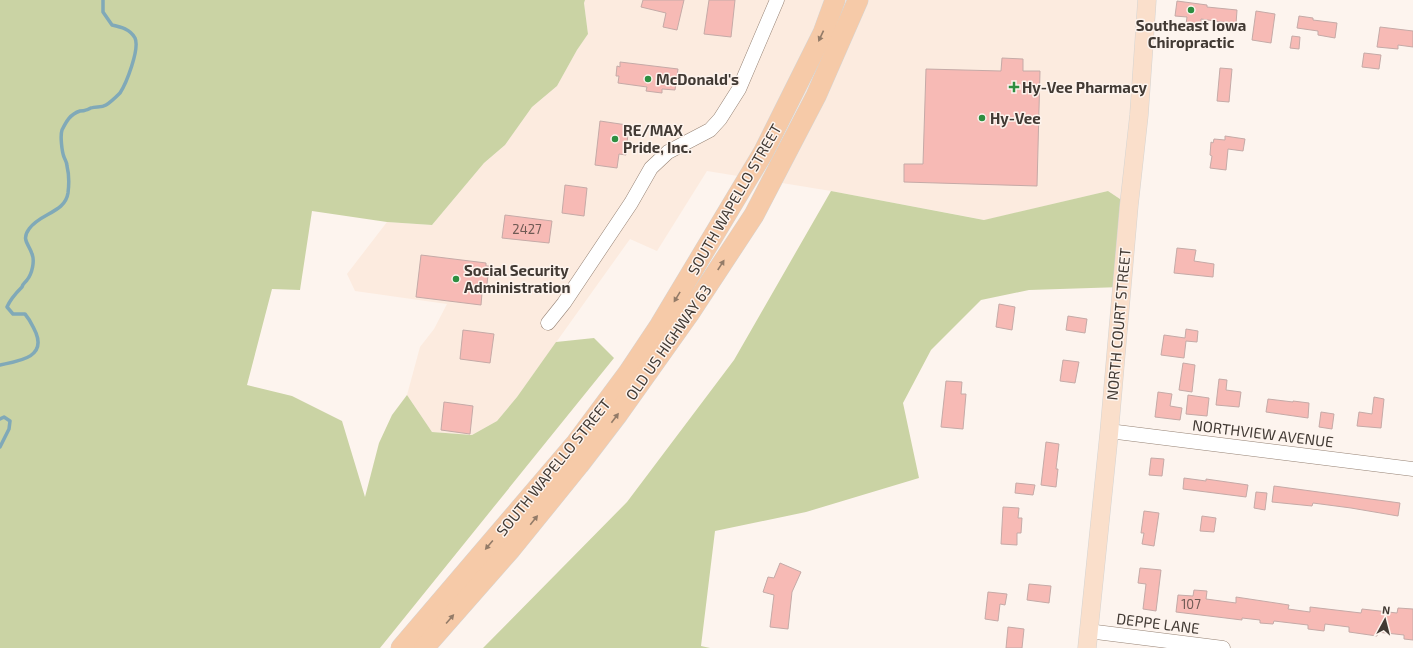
<svg xmlns="http://www.w3.org/2000/svg" width="1413" height="648" viewBox="0 0 1413 648" font-family="'Exo 2',sans-serif">
<rect width="100%" height="100%" fill="#fdf4ee"/>
<!-- built -->
<polygon fill="#fcebdf" points="585,0 1147,0 1129,205 1108,191 985,220 831,191 707,171 657,251 630,239 517,397 497,421 472,435 432,432 407,395 420,347 434,329 447,304 355,291 347,274 387,222 432,225 484,163 505,145 532,107 557,86 577,50 588,34 584,3"/>
<!-- green -->
<g fill="#cad3a4">
<polygon points="0,0 585,0 584,3 588,34 577,50 557,86 532,107 505,145 484,163 432,225 387,222 312,211 300,290 272,289 247,385 292,396 342,421 365,497 379,443 392,415 407,395 432,432 472,435 497,421 517,397 556,342 594,338 614,358 380,648 0,648"/>
<polygon points="831,191 984,220 1108,191 1129,205 1122,287 1029,290 981,300 931,350 903,403 919,478 806,512 715,531 701,646 710,648 483,648 627,502 734,360"/>
</g>
<g fill="none" stroke-linecap="round" stroke-linejoin="round">
<!-- stream -->
<g stroke="#80a9b8" stroke-width="3.5">
<path d="M0,365C18,361 46,358 36,333C32,325 31,321 25,314H13L7,307C10,300 17,292 22,287C23,283 25,283 27,280C32,274 35,261 32,254C29,244 21,240 29,229C40,213 65,213 68,193C69,185 69,174 67,166C67,162 65,160 64,157C62,152 60,136 62,130C66,122 70,114 80,111C82,111 84,111 86,110C88,110 90,108 91,108C96,106 101,108 106,105C111,102 116,97 120,93C126,84 140,49 135,38C130,29 121,27 112,25L103,12V0"/>
<polyline points="0,419 4,417 10,421 9,429 0,447"/>
</g>
</g>
<!-- building -->
<g fill="#f7bab5" stroke="#c5aaa7">
<polygon points="643,0 684,0 677,30 663,27 666,13 641,7"/>
<polygon points="709,0 735,0 731,37 704,34"/>
<polygon points="1177,1 1207,5 1207,7 1237,10 1236,24 1201,19 1201,25 1186,24 1187,17 1175,16"/>
<polygon points="1256,11 1275,14 1271,43 1252,40"/>
<polygon points="1299,16 1313,18 1313,20 1337,23 1335,38 1318,35 1318,31 1297,28"/>
<polygon points="1380,27 1413,31 1413,47 1398,45 1398,49 1377,47"/>
<polygon points="1292,36 1300,37 1299,49 1290,48"/>
<polygon points="1364,53 1381,55 1379,69 1362,67"/>
<polygon points="1002,58 1023,59 1023,71 1040,71 1037,186 904,182 904,164 923,164 926,69 1001,71"/>
<polygon points="620,62 678,69 675,90 662,89 662,93 646,91 647,87 618,83 619,76 616,76 617,66 620,67"/>
<polygon points="1220,68 1232,69 1229,102 1217,101"/>
<polygon points="600,121 627,125 626,133 628,133 626,155 619,154 617,168 595,165"/>
<polygon points="1225,136 1245,139 1243,151 1228,149 1226,170 1210,168 1212,156 1210,155 1211,142 1213,143 1214,139 1225,140"/>
<polygon points="565,185 587,188 584,216 562,213"/>
<polygon points="505,215 552,221 549,243 502,238"/>
<polygon points="1177,248 1196,250 1194,261 1214,264 1213,277 1174,273"/>
<polygon points="421,255 486,263 486,266 489,266 486,293 482,293 481,305 416,297"/>
<polygon points="999,304 1015,307 1012,330 996,327"/>
<polygon points="1068,316 1087,319 1085,333 1066,330"/>
<polygon points="1186,329 1198,331 1197,342 1186,341 1184,358 1161,355 1164,335 1185,338"/>
<polygon points="463,330 494,334 490,363 460,359"/>
<polygon points="1063,360 1079,362 1075,383 1060,381"/>
<polygon points="1183,363 1195,365 1192,392 1179,390"/>
<polygon points="1219,379 1227,380 1226,390 1241,392 1239,407 1216,405"/>
<polygon points="946,381 962,382 961,394 966,394 963,429 941,427"/>
<polygon points="1158,392 1172,394 1170,406 1182,408 1180,420 1155,417"/>
<polygon points="1188,395 1209,398 1207,416 1186,414"/>
<polygon points="1374,397 1384,399 1381,428 1357,426 1359,412 1372,414"/>
<polygon points="1268,399 1293,402 1293,401 1309,403 1308,418 1266,412"/>
<polygon points="444,402 473,406 470,434 441,430"/>
<polygon points="1321,412 1334,414 1332,429 1319,427"/>
<polygon points="1046,442 1059,444 1056,469 1058,469 1056,487 1041,485"/>
<polygon points="1151,458 1164,459 1162,476 1149,475"/>
<polygon points="1184,478 1206,481 1206,479 1248,485 1246,497 1183,489"/>
<polygon points="1016,483 1035,485 1033,495 1015,493"/>
<polygon points="1274,486 1400,503 1398,516 1351,508 1313,503 1312,506 1272,502"/>
<polygon points="1256,492 1267,493 1265,510 1254,508"/>
<polygon points="1003,507 1019,508 1018,518 1022,518 1021,533 1017,533 1017,545 1001,544"/>
<polygon points="1144,511 1159,513 1154,546 1142,544 1144,533 1141,533"/>
<polygon points="1202,516 1216,518 1214,532 1200,531"/>
<polygon points="780,563 801,572 792,592 788,629 770,627 774,595 763,592 768,577 774,578"/>
<polygon points="1140,568 1161,570 1156,611 1143,609 1146,584 1138,583"/>
<polygon points="1029,584 1051,586 1049,603 1027,600"/>
<polygon points="1194,590 1207,591 1206,599 1236,603 1236,597 1289,605 1288,609 1310,612 1310,607 1361,613 1362,609 1397,613 1398,608 1413,609 1413,640 1404,639 1404,635 1377,632 1377,636 1349,632 1349,627 1325,624 1324,631 1308,629 1308,625 1274,621 1273,624 1260,623 1260,620 1242,618 1242,620 1176,612 1178,595 1193,596"/>
<polygon points="988,592 1007,594 1005,605 1000,604 998,621 985,619"/>
<polygon points="1008,627 1024,629 1022,648 1006,648"/>
</g>
<g fill="none" stroke-linecap="round" stroke-linejoin="round">
<defs>
<g id="minor">
<polyline points="548,323 564,303 631,203 651,168 668,152 710,130 720,119 739,89 777,0"/>
<polyline points="1109,431 1413,469"/>
<polyline points="1088,631 1223,648"/>
</g>
<polyline id="major" points="1087,648 1109,434 1129,205 1139,115 1147,0"/>
<g id="highway">
<polyline points="401,648 576,443 628,373 660,325 763,153 823,33 835,0"/>
<polyline points="424,648 511,549 579,465 618,414 689,314 754,215 816,96 858,0"/>
</g>
</defs>
<!-- minor casing -->
<use href="#minor" stroke="#968375" stroke-width="15"/>
<!-- major casing -->
<use href="#major" stroke="#d5d4d2" stroke-width="19"/>
<!-- highway casing -->
<use href="#highway" stroke="#d5d4d2" stroke-width="21"/>
<!-- minor -->
<use href="#minor" stroke="#fff" stroke-width="14"/>
<!-- major -->
<use href="#major" stroke="#fadfcb" stroke-width="18"/>
<!-- highway -->
<use href="#highway" stroke="#f6caa8" stroke-width="20"/>
</g>
<!-- one-way arrows -->
<defs><path id="oneway-solid" d="M-6-.8H1V-3.2L6.5 0L1 3.2V.8H-6Z"/></defs>
<g fill="#937b68">
<use href="#oneway-solid" transform="translate(821 36) rotate(115)"/>
<use href="#oneway-solid" transform="translate(721 265) rotate(-57)"/>
<use href="#oneway-solid" transform="translate(677 297) rotate(121)"/>
<use href="#oneway-solid" transform="translate(615 418) rotate(-53)"/>
<use href="#oneway-solid" transform="translate(534 520) rotate(-51)"/>
<use href="#oneway-solid" transform="translate(489 545) rotate(130)"/>
<use href="#oneway-solid" transform="translate(450 619) rotate(-49)"/>
</g>
<!-- markers -->
<g fill="#2e8e41" stroke="#fdf4ee" stroke-width="1.5">
<circle cx="1191" cy="10" r="4"/>
<circle cx="648" cy="79" r="4"/>
<path d="M1012 81h4v4h4v4h-4v4h-4v-4h-4v-4h4z"/>
<circle cx="982" cy="118" r="4"/>
<circle cx="615" cy="139" r="4"/>
<circle cx="456" cy="279" r="4"/>
</g>
<g text-anchor="middle" dominant-baseline="central" stroke-width="3" stroke-linejoin="round" paint-order="stroke">
<!-- number labels -->
<g font-size="13" fill="#6f5a54">
<text x="527" y="229">2427</text>
<text x="1191" y="604">107</text>
</g>
<!-- poi labels -->
<g font-size="15" font-weight="bold" fill="#423a34" stroke="#fdf4ee" text-anchor="start">
<text x="1191" y="25" text-anchor="middle">Southeast Iowa<tspan x="1191" dy="17">Chiropractic</tspan></text>
<text x="656" y="79">McDonald's</text>
<text x="1022" y="87">Hy-Vee Pharmacy</text>
<text x="990" y="118">Hy-Vee</text>
<text x="623" y="130">RE/MAX<tspan x="623" dy="17">Pride, Inc.</tspan></text>
<text x="464" y="270">Social Security<tspan x="464" dy="17">Administration</tspan></text>
</g>
<!-- street labels -->
<g font-size="15" fill="#423a34" stroke="#fdf4ee">
<text transform="translate(734 199) rotate(-60)">SOUTH WAPELLO STREET</text>
<text transform="translate(1118 324) rotate(-85)">NORTH COURT STREET</text>
<text transform="translate(668 342) rotate(-55)">OLD US HIGHWAY 63</text>
<text transform="translate(1263 433) rotate(7)">NORTHVIEW AVENUE</text>
<text transform="translate(553 467) rotate(-51)">SOUTH WAPELLO STREET</text>
<text transform="translate(1158 623) rotate(7)">DEPPE LANE</text>
</g>
</g>
<!-- north arrow -->
<g transform="translate(1385 620) rotate(7)" stroke="#fdf4ee" stroke-width="3" paint-order="stroke">
<path d="M0-3L7 15L0 10L-7 15Z" fill="#423a34"/>
<text y="-6" font-size="11" font-weight="bold" text-anchor="middle" fill="#423a34">N</text>
</g>
</svg>
